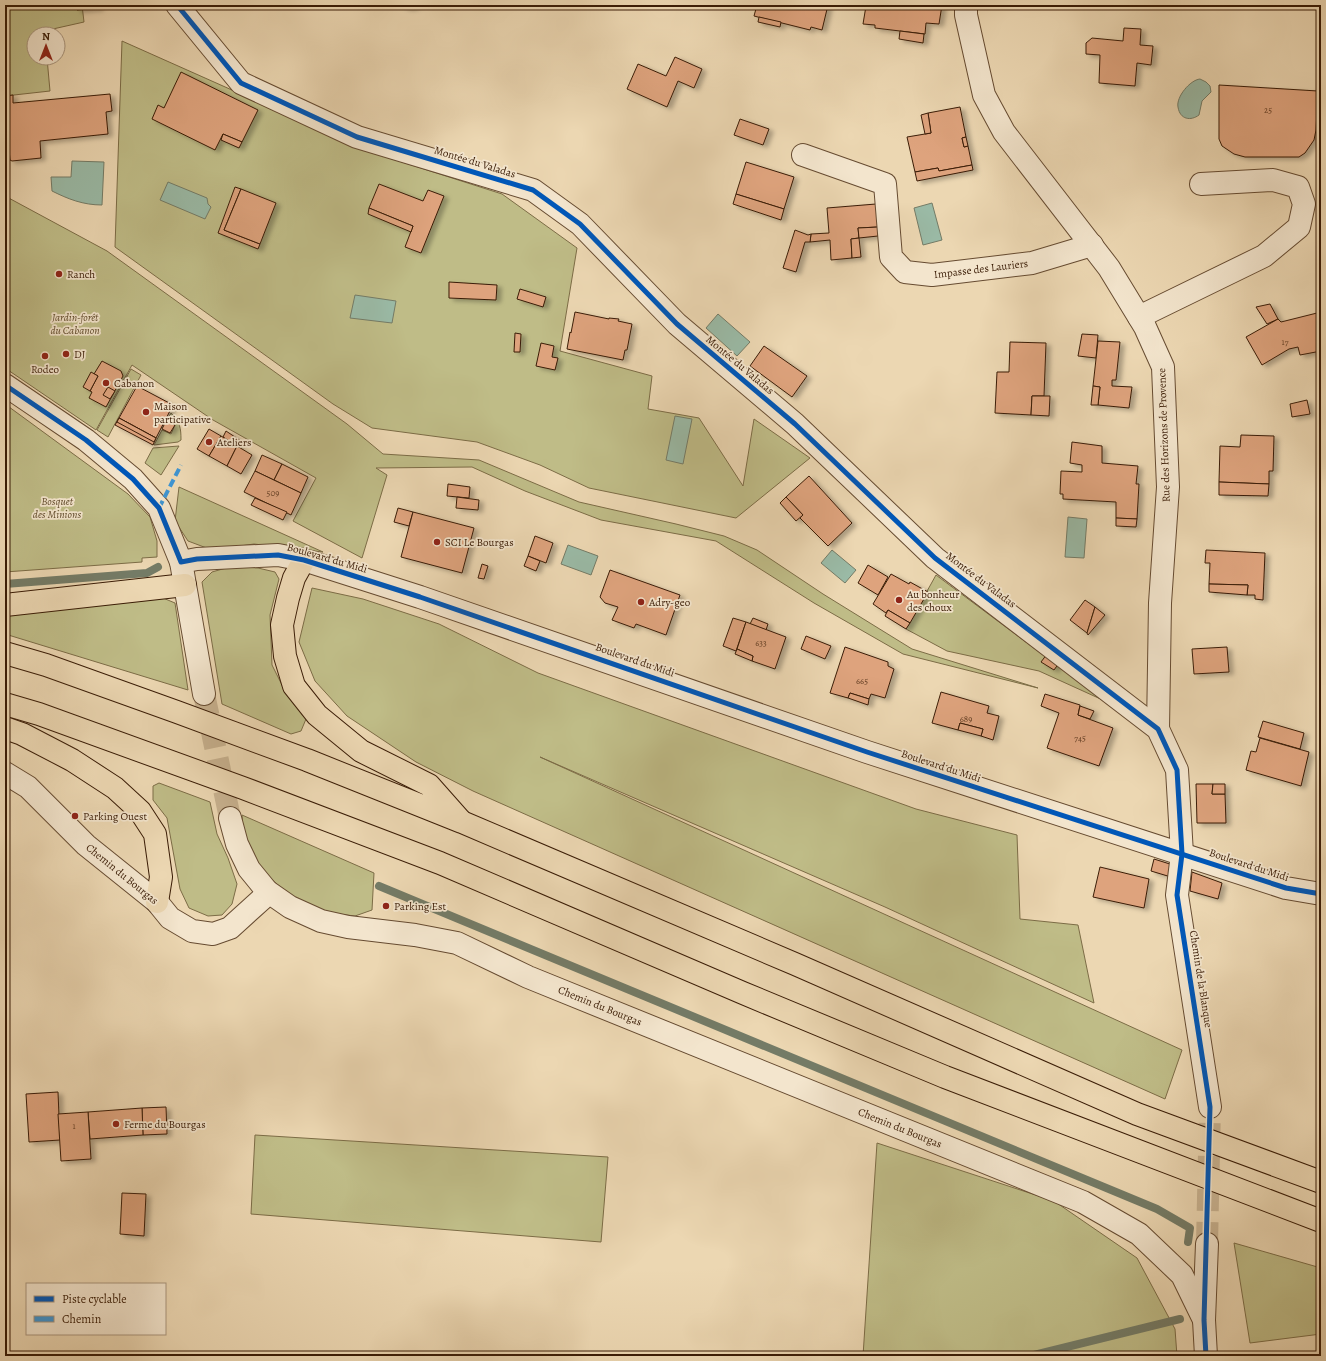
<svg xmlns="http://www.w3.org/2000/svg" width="1326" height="1361" viewBox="0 0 1326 1361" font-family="Alegreya,serif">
<defs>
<filter id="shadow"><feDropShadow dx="4.5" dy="2.5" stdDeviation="2" flood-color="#0004"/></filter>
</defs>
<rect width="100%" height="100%" fill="#ecd7b2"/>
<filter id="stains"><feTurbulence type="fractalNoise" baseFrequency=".005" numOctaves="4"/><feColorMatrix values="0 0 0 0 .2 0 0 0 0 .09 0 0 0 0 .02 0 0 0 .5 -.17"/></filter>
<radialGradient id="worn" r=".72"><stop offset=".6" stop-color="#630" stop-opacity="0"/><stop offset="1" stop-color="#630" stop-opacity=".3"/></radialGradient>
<!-- green -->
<g fill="#bfbc87" stroke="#7c6c46">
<polygon points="9,5 82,5 84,22 44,31 44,34 34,34 34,58 47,58 50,91 5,96 5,24"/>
<polygon points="122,41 371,152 502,194 577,248 560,351 652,376 648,409 699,418 743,486 754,419 810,458 736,518 589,488 540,465 477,442 372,428 333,404 115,247"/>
<polygon points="5,196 107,251 347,424 383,454 479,460 579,502 676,524 724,536 757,550 823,594 912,649 1038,688 903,654 814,603 716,541 601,520 525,491 472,467 376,468 387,475 362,558 293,521 316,478 213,420 132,365 96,430 5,368"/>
<polygon points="131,369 141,375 108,437 97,430"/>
<polygon points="5,404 128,494 150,517 157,541 157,557 142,558 142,562 5,572"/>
<path d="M171,413C180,422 181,428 181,440L178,442L154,445L162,430L171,434L175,425L167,420Z"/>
<polygon points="179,446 161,475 145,463 153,448"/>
<polygon points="179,487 323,552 254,544 212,550 188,541 175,521"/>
<polygon points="233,566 258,568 275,572 279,579 270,615 272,665 284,689 306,719 301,731 291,734 222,704 202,582 212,572"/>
<polygon points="936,575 1105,701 1039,671 947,651 906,629"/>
<polygon points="312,588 363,599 439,624 538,673 916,809 1017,835 1020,919 1078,925 1094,1003 885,907 540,757 1182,1050 1165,1099 473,791 416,762 347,716 315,681 299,642"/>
<polygon points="163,598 175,603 188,690 5,634 5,615"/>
<polygon points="159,783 210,802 217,834 228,858 237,884 232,904 222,915 208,916 189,908 180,889 167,818 153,800 153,786"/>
<polygon points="242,815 374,873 372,910 355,916 330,913 298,900 274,882 255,860 243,831"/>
<polygon points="255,1135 608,1157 601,1242 251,1214"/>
<polygon points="877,1143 1054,1201 1137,1258 1175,1329 1177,1356 863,1356"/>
<polygon points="1234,1243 1321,1268 1321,1334 1250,1343"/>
</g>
<!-- water -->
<g fill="#9abaa6" stroke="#747b66">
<path d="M1200,79L1206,82L1210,86L1211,92L1202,101L1199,115C1191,121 1180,120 1178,107C1176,97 1190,80 1200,79Z"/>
<path d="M72,161L104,162L102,205C83,205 68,199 52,191L51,177H71Z"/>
<polygon points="168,182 207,198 208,204 211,207 205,219 160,200"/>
<polygon points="932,203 942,240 923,245 914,208"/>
<polygon points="355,295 396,301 392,323 350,318"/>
<polygon points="718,314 750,342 737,356 706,328"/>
<polygon points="675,416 692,419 683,464 666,460"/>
<polygon points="1068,517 1087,519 1084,558 1065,557"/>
<polygon points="568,545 598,556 591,575 561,564"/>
<polygon points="832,550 856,570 845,583 821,563"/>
</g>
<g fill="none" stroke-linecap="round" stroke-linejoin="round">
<!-- stream -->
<g stroke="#747b66" stroke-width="8">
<polyline points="5,584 147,573 158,567"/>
<polyline points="379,886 1157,1209 1190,1228 1188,1242"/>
<polyline points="1030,1356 1180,1319"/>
</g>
</g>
<!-- building -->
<g fill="#dea37d" stroke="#3a1c06" filter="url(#shadow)">
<polygon points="76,5 99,5 99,8 77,10"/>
<polygon points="401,5 417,5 410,8 404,7"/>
<polygon points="757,5 828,5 822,30 811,27 810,30 754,16"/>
<polygon points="878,5 942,5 939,24 926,23 925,34 875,28 875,25 863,24 866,6 878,7"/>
<polygon points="759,17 781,22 780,27 758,22"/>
<polygon points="1124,28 1141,29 1140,45 1153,46 1151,65 1137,63 1135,86 1099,83 1100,55 1086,54 1086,43 1092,38 1123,41"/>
<polygon points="900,31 924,34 923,43 899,39"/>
<polygon points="675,57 702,69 694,88 678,81 667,107 627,89 638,64 666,76"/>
<polygon points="181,72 258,110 242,142 223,134 215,150 152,119 158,105 164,108"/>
<polygon points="1219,85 1318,91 1316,130 1314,140 1305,153 1299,157 1245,157 1234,154 1222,146 1219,139"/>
<polygon points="110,94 112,111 106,112 108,134 40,141 41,158 12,161 10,160 8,138 5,139 5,96 13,95 13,103"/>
<polygon points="960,107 966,137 962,138 964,147 968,146 972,165 939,171 938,168 915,172 907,137 931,133 928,113"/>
<polygon points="928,113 931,133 925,134 921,115"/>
<polygon points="740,119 769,129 763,145 734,135"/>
<polygon points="223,134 242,142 239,148 221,140"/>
<polygon points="966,137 968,146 964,147 962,138"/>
<polygon points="746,162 794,177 784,209 736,194"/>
<polygon points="972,165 973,170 917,181 915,172 938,168 939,171"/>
<polygon points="379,184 423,201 428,190 444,196 421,253 405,247 413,226 369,208"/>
<polygon points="235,187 241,189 224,230 260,244 258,249 218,233"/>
<polygon points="241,189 276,203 260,244 224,230"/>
<polygon points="736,194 784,209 781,220 733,204"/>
<polygon points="876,204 878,227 858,228 859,238 851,239 852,258 831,260 830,240 810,242 811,234 829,233 827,208"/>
<polygon points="369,208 413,226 411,232 368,214"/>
<polygon points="878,227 878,236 859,238 858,228"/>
<polygon points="795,230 808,235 811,234 810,242 805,242 796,272 783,268"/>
<polygon points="859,238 861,257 852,258 851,239"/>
<polygon points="449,282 497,285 496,300 449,298"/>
<polygon points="520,289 546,297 543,307 517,299"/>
<polygon points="1270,304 1278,319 1267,324 1256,307"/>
<polygon points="575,312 609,319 609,318 619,319 618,321 632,324 627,350 625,350 623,360 567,349 570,332 571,333"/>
<polygon points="1321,312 1321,351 1300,355 1298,347 1289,349 1262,365 1246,337 1278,319 1281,322"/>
<polygon points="515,333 521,334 520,352 514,352"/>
<polygon points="1082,334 1098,335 1096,358 1078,356"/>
<polygon points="1098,341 1120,342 1116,380 1112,380 1112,386 1132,387 1129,408 1098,405 1100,387 1093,386"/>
<polygon points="1010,342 1046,343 1044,396 1032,396 1031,415 995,413 997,372 1009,372"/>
<polygon points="541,343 554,346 552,357 558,358 555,370 536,366"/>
<polygon points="764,346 807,376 792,397 750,366"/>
<polygon points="102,361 121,371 123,376 106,407 89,398 92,392 90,391 98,376 94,374"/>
<polygon points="91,372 98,376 90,391 83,387"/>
<polygon points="137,386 173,405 156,438 119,418"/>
<polygon points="1093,386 1100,387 1098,405 1091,405"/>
<polygon points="108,387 115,391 110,399 103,395"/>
<polygon points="1032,396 1050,396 1049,416 1031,415"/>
<polygon points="1307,400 1310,414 1292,417 1290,404"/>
<polygon points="119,418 156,438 153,445 115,425"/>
<polygon points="119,418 156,438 154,442 117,422"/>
<polygon points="166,421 175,425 170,433 162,429"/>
<polygon points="209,429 221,436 209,456 197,449"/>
<polygon points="226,431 241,441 237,446 223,437"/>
<polygon points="1241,435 1274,436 1273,471 1269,471 1269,484 1219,482 1220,446 1240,447"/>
<polygon points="221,436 237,446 227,466 209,456"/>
<polygon points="1072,442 1102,446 1102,463 1138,466 1136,484 1139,484 1137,519 1116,518 1116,502 1063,499 1063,494 1060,494 1061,471 1082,472 1082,465 1070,463"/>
<polygon points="237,446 252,455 241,474 227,466"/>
<polygon points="262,455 282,464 274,480 255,471"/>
<polygon points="282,464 308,477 301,493 274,480"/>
<polygon points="255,471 301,493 291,515 244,492"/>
<polygon points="809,476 852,523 828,546 800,518 803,515 786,497"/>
<polygon points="1219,482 1269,484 1268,496 1219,495"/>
<polygon points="448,484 470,487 469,498 447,496"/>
<polygon points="457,497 479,500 478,510 456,508"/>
<polygon points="786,497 803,515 796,521 780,503"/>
<polygon points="255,498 287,512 283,520 251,505"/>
<polygon points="398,508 413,512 409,526 394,522"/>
<polygon points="413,512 474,528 462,573 401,557"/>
<polygon points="1116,518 1137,519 1136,527 1116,526"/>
<polygon points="535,536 553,543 546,563 528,556"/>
<polygon points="1206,550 1265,553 1263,600 1255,599 1255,595 1247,595 1248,585 1209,584 1210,563 1205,563"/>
<polygon points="528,556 540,561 536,571 524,566"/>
<polygon points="482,564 488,566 484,579 478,578"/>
<polygon points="868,565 888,577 878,595 858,583"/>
<polygon points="610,570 680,595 666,635 636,624 634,628 612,620 618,607 605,603 600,597"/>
<polygon points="891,574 909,584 910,582 928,592 910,623 888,610 886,613 873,604"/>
<polygon points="1209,584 1248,585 1247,595 1209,592"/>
<polygon points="1085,600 1095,607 1087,633 1070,620"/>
<polygon points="1095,607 1105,615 1088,635 1087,633"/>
<polygon points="888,610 910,623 906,629 885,616"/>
<polygon points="733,618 746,622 736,651 723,646"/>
<polygon points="753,618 768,624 766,630 750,624"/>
<polygon points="746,622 786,637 775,669 752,661 753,656 737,649"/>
<polygon points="806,636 831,646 825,659 801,649"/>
<polygon points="845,647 888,662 888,666 894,669 885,698 871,694 869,699 850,693 848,698 830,693"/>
<polygon points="1227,647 1229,672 1194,674 1192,649"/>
<polygon points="737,649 753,656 752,661 735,654"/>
<polygon points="1047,654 1059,663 1054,670 1041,662"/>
<polygon points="941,692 989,706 987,713 999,716 993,740 981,736 983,729 960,723 958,730 932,723"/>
<polygon points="850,693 869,699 868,705 848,698"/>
<polygon points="1045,694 1080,705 1078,715 1113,728 1099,766 1047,748 1059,713 1041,706"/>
<polygon points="1080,706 1094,711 1090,719 1078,715"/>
<polygon points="1263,721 1304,733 1300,749 1258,737"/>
<polygon points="960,723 983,729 981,736 958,730"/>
<polygon points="1260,738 1309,752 1301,786 1246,770 1251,751 1256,752"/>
<polygon points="1196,784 1213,784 1212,794 1225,794 1226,823 1197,823"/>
<polygon points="1213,784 1225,784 1225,794 1212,794"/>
<polygon points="1154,859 1173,865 1171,877 1151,871"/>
<polygon points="1100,867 1149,879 1144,908 1093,897"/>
<polygon points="1192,872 1222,883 1218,899 1190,891"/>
<polygon points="58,1092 60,1140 29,1142 26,1094"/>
<polygon points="166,1107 167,1134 143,1135 142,1108"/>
<polygon points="142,1108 143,1135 90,1139 88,1112"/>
<polygon points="88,1112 91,1159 61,1161 58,1114"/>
<polygon points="122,1193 146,1194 144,1236 120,1234"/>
</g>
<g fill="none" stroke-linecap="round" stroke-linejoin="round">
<!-- street-tunnel -->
<g stroke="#c8b290" stroke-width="22" stroke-dasharray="22 11" stroke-linecap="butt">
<polyline points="204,694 230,818"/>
<polyline points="1207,1244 1210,1107"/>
</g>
<defs>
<g id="street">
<polyline points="177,5 241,83 357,137 533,190 580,224 677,324 795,424 935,558 1158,729 1177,770 1182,854 1177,895 1210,1107"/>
<polyline points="966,5 966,15 984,95 1004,132 1109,268 1145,327 1163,367 1168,487 1160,603 1158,729"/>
<polyline points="803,155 885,184 891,257 905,272 932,275 1032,263 1092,245"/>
<polyline points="1139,317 1264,256 1299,227 1304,204 1298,187 1273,180 1201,184"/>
<polyline points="5,385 86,440 133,479 159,508 181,562 204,694"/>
<polyline points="181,562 197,559 278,555 304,560 420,597 867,752 1286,888 1321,894"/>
<polyline points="5,773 28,787 86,845 157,902 170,918 192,931 213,934 230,928 262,899 267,891"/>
<polyline points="230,818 237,844 249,869 267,891 290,907 321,921 348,927 415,935 457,943 528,977 1083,1202 1139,1234 1182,1275 1204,1320"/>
<polyline points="1206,1356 1204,1320 1207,1244"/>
</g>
<g id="primary">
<polyline points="304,560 294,578 288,598 282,625 285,656 294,686 317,715 361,751 429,785 460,820"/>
<polyline points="5,605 185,585"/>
<polyline points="5,653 46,665 177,712 307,760 462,822 795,964 1137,1114 1321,1182"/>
<polyline points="5,704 39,714 243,788 440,863 743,993 945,1077 1321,1221"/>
<polyline points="5,728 22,734 72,760 115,788 140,811 155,834 161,877 157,902"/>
</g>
</defs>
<!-- street casing -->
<use href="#street" stroke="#664b31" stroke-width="24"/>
<!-- primary casing -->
<use href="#primary" stroke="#3a1c06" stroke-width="24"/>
<!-- street -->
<use href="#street" stroke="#f3e5cd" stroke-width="22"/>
<!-- primary -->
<use href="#primary" stroke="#ecd7b2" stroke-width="22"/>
<!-- quiet -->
<polyline stroke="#3e94d1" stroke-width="4" stroke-dasharray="8 4" stroke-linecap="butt" points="159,508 181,465"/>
<defs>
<g id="cycleway">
<polyline points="177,5 241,83 357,137 533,190 580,224 677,324 795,424 935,558 1158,729 1177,770 1182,854 1177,895 1210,1107 1204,1320 1206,1356"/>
<polyline points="5,385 86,440 133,479 159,508 181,562 197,559 278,555 304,560 420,597 867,752 1286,888 1321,894"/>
</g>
</defs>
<!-- cycleway casing -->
<use href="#cycleway" stroke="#f3e5cd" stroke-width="8"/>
<!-- cycleway -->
<use href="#cycleway" stroke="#0057b8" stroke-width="5"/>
</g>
<!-- markers -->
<g fill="#8f2418" stroke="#f3e5cd" stroke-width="1.5">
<circle cx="59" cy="274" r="4"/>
<circle cx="66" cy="354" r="4"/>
<circle cx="45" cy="356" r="4"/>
<circle cx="106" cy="383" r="4"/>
<circle cx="146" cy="412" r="4"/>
<circle cx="209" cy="442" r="4"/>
<circle cx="437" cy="542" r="4"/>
<circle cx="899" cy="600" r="4"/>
<circle cx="641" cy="602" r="4"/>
<circle cx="75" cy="816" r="4"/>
<circle cx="386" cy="906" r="4"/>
<circle cx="116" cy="1124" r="4"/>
</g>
<g text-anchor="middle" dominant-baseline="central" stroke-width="3.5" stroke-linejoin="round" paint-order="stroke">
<!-- number labels -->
<g font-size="9" fill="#633e24">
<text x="1268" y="110">25</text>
<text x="1285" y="342">17</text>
<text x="273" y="493">509</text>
<text x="761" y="643">633</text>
<text x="862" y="681">665</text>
<text x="966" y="719">689</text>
<text x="1080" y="738">745</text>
<text x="74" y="1126">1</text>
</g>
<!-- street labels -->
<g font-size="11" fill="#3a1c06" stroke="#f3e5cd">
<text transform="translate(475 162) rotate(17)">Montée du Valadas</text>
<text transform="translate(981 269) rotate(-7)">Impasse des Lauriers</text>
<text transform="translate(740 365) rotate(40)">Montée du Valadas</text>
<text transform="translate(1164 435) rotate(-92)">Rue des Horizons de Provence</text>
<text transform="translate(327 558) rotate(16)">Boulevard du Midi</text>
<text transform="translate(981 580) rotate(37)">Montée du Valadas</text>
<text transform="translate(635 660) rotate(19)">Boulevard du Midi</text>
<text transform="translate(941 766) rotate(18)">Boulevard du Midi</text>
<text transform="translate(1249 865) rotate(18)">Boulevard du Midi</text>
<text transform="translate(122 874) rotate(39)">Chemin du Bourgas</text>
<text transform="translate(1201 979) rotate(81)">Chemin de la Blanque</text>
<text transform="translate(600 1006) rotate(22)">Chemin du Bourgas</text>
<text transform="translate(900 1128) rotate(22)">Chemin du Bourgas</text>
</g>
<!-- poi labels -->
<g font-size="11" fill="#3a1c06" stroke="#f3e5cd" text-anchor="start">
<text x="67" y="274">Ranch</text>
<text x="74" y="354">DJ</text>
<text x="45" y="369" text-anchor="middle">Rodeo</text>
<text x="114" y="383">Cabanon</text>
<text x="154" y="406">Maison<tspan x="154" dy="13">participative</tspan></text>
<text x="217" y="442">Ateliers</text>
<text x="445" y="542">SCI Le Bourgas</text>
<text x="907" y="594">Au bonheur<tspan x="907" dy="13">des choux</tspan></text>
<text x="649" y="602">Adry-geo</text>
<text x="83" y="816">Parking Ouest</text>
<text x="394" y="906">Parking Est</text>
<text x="124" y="1124">Ferme du Bourgas</text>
</g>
<!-- park labels -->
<g font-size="11" font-style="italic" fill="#624c2d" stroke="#f3e5cd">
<text x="75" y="317">Jardin-forêt<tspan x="75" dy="13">du Cabanon</tspan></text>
<text x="57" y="501">Bosquet<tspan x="57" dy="13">des Minions</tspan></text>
</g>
</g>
<!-- margin -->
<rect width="1326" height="1361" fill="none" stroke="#ecd7b2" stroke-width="20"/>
<rect x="6" y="6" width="1314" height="1349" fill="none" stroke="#3a1c06" stroke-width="2"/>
<rect x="10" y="10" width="1306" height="1341" fill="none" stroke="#3a1c06"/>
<!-- legend -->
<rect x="26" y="1283" width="140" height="52" fill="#f3e5cd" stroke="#a9957d"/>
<rect x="34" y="1296" width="20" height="6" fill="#0057b8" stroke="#a9957d"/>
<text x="62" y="1303" font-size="12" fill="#3a1c06">Piste cyclable</text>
<rect x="34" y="1316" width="20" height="6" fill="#3e94d1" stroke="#a9957d"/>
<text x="62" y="1323" font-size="12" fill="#3a1c06">Chemin</text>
<!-- north arrow -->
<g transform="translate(46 46)"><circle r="19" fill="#f3e5cd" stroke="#a9957d"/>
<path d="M0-3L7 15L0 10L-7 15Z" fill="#8f2418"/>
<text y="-6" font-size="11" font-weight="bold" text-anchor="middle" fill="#3a1c06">N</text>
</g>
<rect width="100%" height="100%" filter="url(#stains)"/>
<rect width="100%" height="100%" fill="url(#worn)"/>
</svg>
